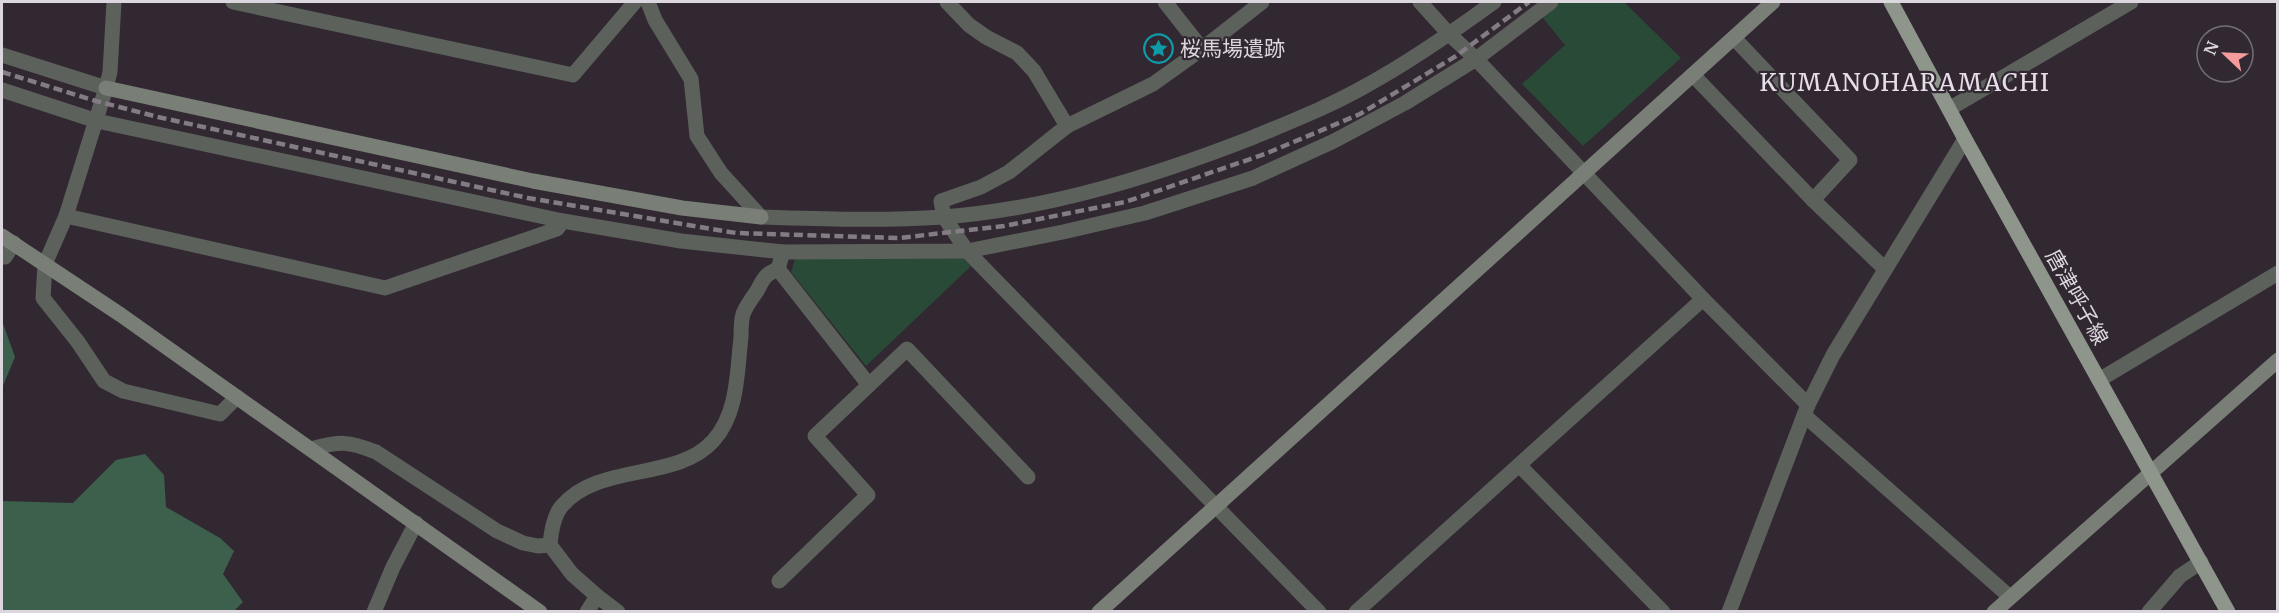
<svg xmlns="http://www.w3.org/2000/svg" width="2279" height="613" viewBox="0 0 2279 613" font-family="Merriweather,'Noto Sans JP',serif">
<rect width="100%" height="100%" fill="#312832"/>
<!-- green -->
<g fill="#2a4a38">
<polygon points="1561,2 1624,2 1681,58 1583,146 1522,84 1565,45 1542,17"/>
<polygon points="963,258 971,266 866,366 791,272 795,259"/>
</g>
<!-- forest -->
<g fill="#3d604c">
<polygon points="2,321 15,357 2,388"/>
<polygon points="145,454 164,475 166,507 220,538 234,551 223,574 243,602 234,611 2,611 2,501 73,503 116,460"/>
</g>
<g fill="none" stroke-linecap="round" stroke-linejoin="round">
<!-- street -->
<g stroke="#5d615c" stroke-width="15">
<polyline points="114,2 110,72 106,88 66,216 45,264 43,298 78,342 104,381 123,391 220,414 237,397"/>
<polyline points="233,2 573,75 635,2"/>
<path d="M648,2L655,20L691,79L697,136L721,173L761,217C822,219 882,221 943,217C1050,209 1154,176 1254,137C1292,121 1333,105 1369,84C1413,60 1454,31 1494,2"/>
<polyline points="947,2 969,25 986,37 1017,53 1034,71 1067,126"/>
<polyline points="1165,2 1202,49"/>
<polyline points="1262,2 1202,49 1153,84 1067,126 1009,172 981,187 941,201 944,217 967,251 1319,612"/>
<polyline points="1420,2 1449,34 1476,59 1703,299 1808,405"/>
<polyline points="1734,38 1850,160 1813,200 1885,269"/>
<polyline points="2,55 106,88"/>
<polyline points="1693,75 1813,200"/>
<polyline points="2,90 97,121 563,221 681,241 783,252 967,251 1063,232 1145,213 1253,178 1334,141 1405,103 1476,59 1551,2"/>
<polyline points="1949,109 2131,2"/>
<polyline points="66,216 385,288 557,229 563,221"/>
<polyline points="2,257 5,257 14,243"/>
<polyline points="778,269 869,385 815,436 868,495 779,581"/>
<polyline points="2099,380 2278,273"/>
<polyline points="869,385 907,349 1028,477"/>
<polyline points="1804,415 2010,597"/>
<path d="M311,449C340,441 348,441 376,452L497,531L523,543L538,546L550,545"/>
<polyline points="1519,465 1663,612"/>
<polyline points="597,596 618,612"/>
<polyline points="374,612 393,567 416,523"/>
<path d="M587,612L597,596L572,574L550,545C551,533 553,517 561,507C598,462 676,482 713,441C738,414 737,372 741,337C741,330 741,321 743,314C746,306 752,298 757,291C764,278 764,275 778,269L783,252"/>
<polyline points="1356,612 1703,299"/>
<polyline points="1729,612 1808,405 1833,355 1965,139"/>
<polyline points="2149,612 2180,576 2201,562"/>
</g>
<!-- secondary -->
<g stroke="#797f77" stroke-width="15">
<polyline points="106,88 533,181 682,208 761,217"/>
<polyline points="2,236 121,315 540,612"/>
<polyline points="1099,612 1773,2"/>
<polyline points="1994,612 2278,360"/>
</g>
<!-- primary -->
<polyline stroke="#8e968b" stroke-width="15" points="1891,2 1965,139 2228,612"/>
<!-- rail -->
<polyline stroke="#837c84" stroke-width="4.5" stroke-dasharray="9 4.5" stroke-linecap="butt" points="2,72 96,101 158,117 528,198 736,233 899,238 1004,226 1125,202 1265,154 1360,114 1456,56 1529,2"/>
</g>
<!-- icons -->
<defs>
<symbol id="sight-ring" viewBox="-11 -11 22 22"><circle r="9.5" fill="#312832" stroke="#0f9aa8" stroke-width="1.5"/><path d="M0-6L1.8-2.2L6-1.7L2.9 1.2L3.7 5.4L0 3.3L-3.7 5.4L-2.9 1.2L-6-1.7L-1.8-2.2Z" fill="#0f9aa8"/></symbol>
</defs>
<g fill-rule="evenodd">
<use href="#sight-ring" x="1142" y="32" width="33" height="33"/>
</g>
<g text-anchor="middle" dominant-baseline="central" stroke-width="4.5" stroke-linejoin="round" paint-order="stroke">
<!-- poi labels -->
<g font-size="21" fill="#dcd7de" stroke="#312832" text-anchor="start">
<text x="1180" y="48">桜馬場遺跡</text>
</g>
<!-- street labels -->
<g font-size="21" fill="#dcd7de" stroke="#312832">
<text transform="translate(2077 297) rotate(61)">唐津呼子線</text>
</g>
<!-- quarter labels -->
<g font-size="24" letter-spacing="1.5" fill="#e8ddeb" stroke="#312832">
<text x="1905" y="82">KUMANOHARAMACHI</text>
</g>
</g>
<!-- border -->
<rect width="2279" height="613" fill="none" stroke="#dcd7de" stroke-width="6"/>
<!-- north arrow -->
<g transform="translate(2225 54) rotate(293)"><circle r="28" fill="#312832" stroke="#756e77" stroke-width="1.5"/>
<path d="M0-4.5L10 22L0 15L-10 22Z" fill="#f59b9b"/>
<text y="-9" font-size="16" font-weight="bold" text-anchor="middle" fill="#dcd7de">N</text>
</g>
</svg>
